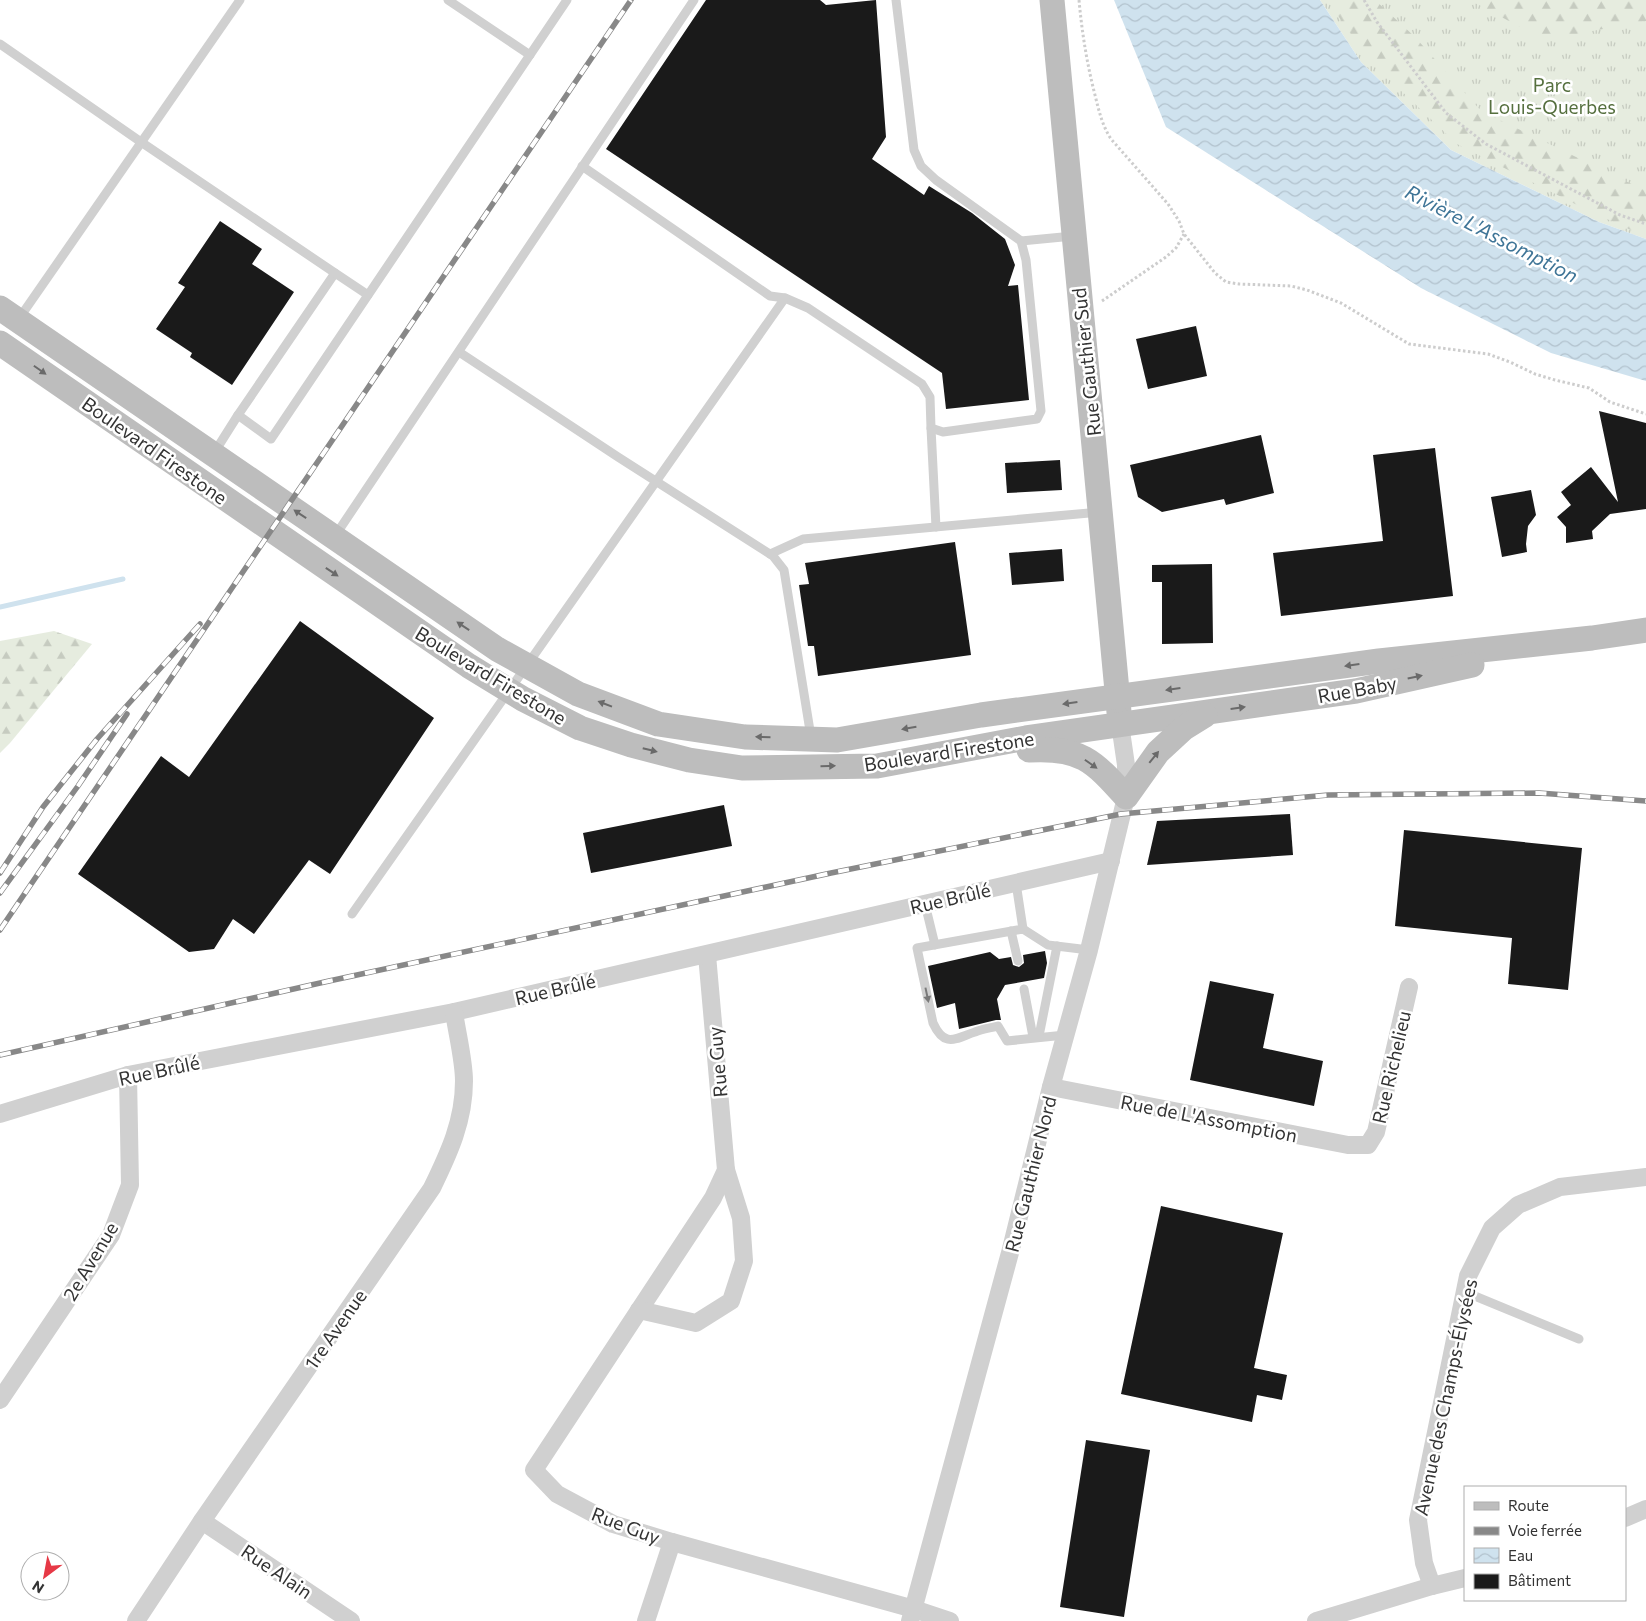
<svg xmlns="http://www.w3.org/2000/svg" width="1646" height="1621" viewBox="0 0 1646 1621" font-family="Commissioner,sans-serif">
<defs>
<pattern id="grass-tufts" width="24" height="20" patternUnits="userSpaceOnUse" patternTransform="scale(1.25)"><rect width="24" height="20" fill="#e6ecdf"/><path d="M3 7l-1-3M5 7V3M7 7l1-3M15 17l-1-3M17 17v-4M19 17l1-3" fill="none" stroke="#c6cbc0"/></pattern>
<pattern id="forest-firs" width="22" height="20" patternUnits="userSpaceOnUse" patternTransform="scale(1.25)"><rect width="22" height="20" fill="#e6ecdf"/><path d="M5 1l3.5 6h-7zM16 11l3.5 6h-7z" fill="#c6cbc0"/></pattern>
<pattern id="water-waves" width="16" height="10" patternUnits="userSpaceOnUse" patternTransform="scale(1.25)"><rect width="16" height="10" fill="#cfe2ee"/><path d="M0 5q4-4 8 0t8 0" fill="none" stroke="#b2c2cd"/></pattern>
</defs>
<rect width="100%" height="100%" fill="#fff"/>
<!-- grass -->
<polygon fill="url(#grass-tufts)" points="1320,0 1646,0 1646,239 1599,222 1451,150 1361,62"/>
<!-- forest -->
<g fill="url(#forest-firs)">
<polygon points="1327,0 1375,0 1415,37 1481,111 1646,191 1646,237 1581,207 1457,144 1369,60"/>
<polygon points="1470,0 1646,0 1646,21 1544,40"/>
<polygon points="54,631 92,644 10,743 0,753 0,641"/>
</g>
<!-- water -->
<polygon fill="url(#water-waves)" points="1114,0 1320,0 1361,62 1451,150 1599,222 1646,239 1646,381 1551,353 1421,288 1166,127"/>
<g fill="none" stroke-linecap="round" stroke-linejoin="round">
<!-- stream -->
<polyline stroke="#cfe2ee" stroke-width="5" points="0,607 123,579"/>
</g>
<!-- building -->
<g fill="#1a1a1a">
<polygon points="706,0 820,0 826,5 876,0 886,137 872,159 924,195 929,186 972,213 1005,239 1015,265 1008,286 1018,285 1029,400 946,409 942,373 606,149"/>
<polygon points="220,221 262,249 252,264 294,292 232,385 190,357 192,353 156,329 185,287 178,283"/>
<polygon points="1196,326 1207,376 1148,389 1136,339"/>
<polygon points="1599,411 1646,423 1646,509 1610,514 1592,531 1593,539 1566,543 1566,527 1557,517 1571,505 1561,492 1591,467 1618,502"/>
<polygon points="1261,435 1274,493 1226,505 1224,499 1162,512 1138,497 1130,465"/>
<polygon points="1435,448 1453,596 1281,616 1273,553 1383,541 1373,455"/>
<polygon points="1060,460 1062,490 1007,493 1005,463"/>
<polygon points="1531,490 1536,515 1528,526 1526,544 1527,552 1502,557 1491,497"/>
<polygon points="955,542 971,655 818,676 814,646 808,646 799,585 809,584 805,563"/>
<polygon points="1062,549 1064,581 1012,585 1009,553"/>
<polygon points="1212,564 1213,643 1162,644 1162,582 1152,582 1152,565"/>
<polygon points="300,621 434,718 330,874 309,860 254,934 233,919 214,949 189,952 78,874 161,756 189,777"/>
<polygon points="724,805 732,846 591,873 583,833"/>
<polygon points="1290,814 1293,855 1147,865 1157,821"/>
<polygon points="1404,830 1582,848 1568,990 1508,984 1512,938 1395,926"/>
<polygon points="1045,951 1047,963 1044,978 1005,985 997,999 1001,1020 996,1020 959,1029 955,1003 937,1008 928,966 990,952 999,959 1011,957 1013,965 1019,967 1024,963 1023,955"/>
<polygon points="1210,981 1274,994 1263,1048 1323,1061 1314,1106 1190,1080"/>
<polygon points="1161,1206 1283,1233 1254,1368 1287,1375 1282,1400 1257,1395 1252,1422 1121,1394"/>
<polygon points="1086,1440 1150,1450 1124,1617 1060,1607"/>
</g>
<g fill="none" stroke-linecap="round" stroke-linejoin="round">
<!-- path -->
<g stroke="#cdcdcd" stroke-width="3" stroke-dasharray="2.5 2.5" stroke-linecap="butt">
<path d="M1079,0C1082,33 1087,64 1095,95C1099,111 1102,125 1111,139L1168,204L1179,221L1184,234L1215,273L1226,282L1239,284L1291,286L1307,290L1341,303L1409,344L1488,354L1510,362L1535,374L1555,380L1589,388L1610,402L1646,414"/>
<polyline points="1364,0 1377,22 1446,113 1486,144 1620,215 1646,224"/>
<polyline points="1102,301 1166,257 1176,248 1184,234"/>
</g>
<!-- lane -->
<g stroke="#d0d0d0" stroke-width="9">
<polyline points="448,0 530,55"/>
<polyline points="0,44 141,142 335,273 238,415 214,453"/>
<polyline points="582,166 770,296 785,298 808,308 922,384 930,397 931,428 943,432 1037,419 1041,411 1026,260 1021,241 936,180 921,166 914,150 896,0"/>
<polyline points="1021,241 1073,236"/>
<polyline points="335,273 368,295"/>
<polyline points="18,320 240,0"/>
<polyline points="459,352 618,457 773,556 784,570 811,737"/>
<polyline points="238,415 271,439 567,0"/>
<polyline points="931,428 936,527"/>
<polyline points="335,536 694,0"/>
<polyline points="770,554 803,539 1100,512"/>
<polyline points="1016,883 1023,929"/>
<polyline points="925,904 935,945"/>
<polyline points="352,914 785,298"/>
<polyline points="1011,931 1018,961"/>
<polyline points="1024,989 1033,1037"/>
<path d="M1065,1035L1007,1041L998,1026C991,1028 982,1029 975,1032C956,1038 945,1049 933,1023L917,948L1023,929L1048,945L1089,950"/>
<polyline points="1039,1036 1057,946"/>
<polyline points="1465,1292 1579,1339"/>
</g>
<!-- street -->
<g stroke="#d0d0d0" stroke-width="18">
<polyline points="707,955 726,1170 713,1198 534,1470 557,1494 613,1524 672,1542 914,1609 950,1621"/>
<polyline points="1051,1087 1348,1145 1368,1145 1376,1132 1409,987"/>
<polyline points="0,1114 128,1075 454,1012 1111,861"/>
<polyline points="639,1310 696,1323 731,1301 744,1261 741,1218 726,1170"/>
<polyline points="0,1400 111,1235 130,1185 128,1075"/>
<polyline points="1625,1518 1646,1509"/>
<polyline points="202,1521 351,1621"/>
<polyline points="1432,1586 1424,1563 1418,1520 1468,1276 1492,1228 1518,1205 1560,1187 1646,1177"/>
<path d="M136,1621L202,1521L432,1188C449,1153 464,1121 464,1081C464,1061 457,1033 454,1012"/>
<polyline points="646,1621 672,1542"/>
<polyline points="910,1621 1011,1249 1051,1087 1089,950 1126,797 1126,765 1120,724"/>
<polyline points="1316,1621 1432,1586 1465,1578"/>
</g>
<!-- secondary -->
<g stroke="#bdbdbd" stroke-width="25">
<polyline points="1052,0 1119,712"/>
<polyline points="0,308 497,649 578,694 658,724 745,737 837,740 981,715 1379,661 1592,638 1646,630"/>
<polyline points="0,343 469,666 523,699 580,728 631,745 689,760 742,768 877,766 1026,738 1356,691 1472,665"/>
<path d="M1029,750C1080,747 1093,760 1126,797L1158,752L1184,728L1205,715"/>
</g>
<defs>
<g id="rail">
<polyline points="0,873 43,807 97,739 200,624"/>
<polyline points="0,893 78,786 127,714"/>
<polyline points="0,930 631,0"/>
<polyline points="0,1055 329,981 831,873 1121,814 1328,795 1539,793 1646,801"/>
</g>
</defs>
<!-- rail casing -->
<use href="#rail" stroke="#888" stroke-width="5.5"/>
<!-- rail -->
<use href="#rail" stroke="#fff" stroke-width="4" stroke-dasharray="11" stroke-linecap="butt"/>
</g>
<!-- one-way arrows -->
<defs><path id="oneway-solid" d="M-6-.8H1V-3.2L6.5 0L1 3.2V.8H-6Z" transform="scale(1.25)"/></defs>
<g fill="#6a6a6a">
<use href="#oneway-solid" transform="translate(40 370) rotate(35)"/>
<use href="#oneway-solid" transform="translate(300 514) rotate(-146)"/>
<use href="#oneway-solid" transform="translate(332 572) rotate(34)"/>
<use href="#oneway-solid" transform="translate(463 626) rotate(-146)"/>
<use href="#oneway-solid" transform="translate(1352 665) rotate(172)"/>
<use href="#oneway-solid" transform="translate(1415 677) rotate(-12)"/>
<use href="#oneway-solid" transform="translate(1173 689) rotate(172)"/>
<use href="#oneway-solid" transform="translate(1070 703) rotate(172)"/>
<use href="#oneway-solid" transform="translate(605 704) rotate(-159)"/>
<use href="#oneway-solid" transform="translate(1238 708) rotate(-8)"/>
<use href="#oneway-solid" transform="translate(909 728) rotate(170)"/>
<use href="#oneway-solid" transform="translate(763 737) rotate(-179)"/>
<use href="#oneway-solid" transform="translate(650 750) rotate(14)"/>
<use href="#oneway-solid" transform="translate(1154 757) rotate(-51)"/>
<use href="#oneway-solid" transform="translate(1091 764) rotate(35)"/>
<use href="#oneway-solid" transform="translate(828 766) rotate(-1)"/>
</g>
<use fill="#7a7a7a" href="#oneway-solid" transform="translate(927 995) rotate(78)"/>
<g text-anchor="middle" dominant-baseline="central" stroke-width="5" stroke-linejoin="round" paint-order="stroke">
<!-- park labels -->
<g font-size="19" fill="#56703f" stroke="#fff">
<text x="1552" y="84">Parc<tspan x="1552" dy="22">Louis-Querbes</tspan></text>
</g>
<!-- street labels -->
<g font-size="19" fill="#333" stroke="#fff">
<text transform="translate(1086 362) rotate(-96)">Rue Gauthier Sud</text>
<text transform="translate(155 450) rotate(35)">Boulevard Firestone</text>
<text transform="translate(491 675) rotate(31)">Boulevard Firestone</text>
<text transform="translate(1357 689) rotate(-10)">Rue Baby</text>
<text transform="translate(949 751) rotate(-9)">Boulevard Firestone</text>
<text transform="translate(950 898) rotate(-13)">Rue Brûlé</text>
<text transform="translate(555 989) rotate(-13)">Rue Brûlé</text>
<text transform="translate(717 1062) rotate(-95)">Rue Guy</text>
<text transform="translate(1391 1067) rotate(-77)">Rue Richelieu</text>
<text transform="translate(159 1070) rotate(-12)">Rue Brûlé</text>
<text transform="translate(1209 1118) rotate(11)">Rue de L'Assomption</text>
<text transform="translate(1030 1174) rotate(-76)">Rue Gauthier Nord</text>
<text transform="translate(90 1261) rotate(-59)">2e Avenue</text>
<text transform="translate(335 1329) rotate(-55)">1re Avenue</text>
<text transform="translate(1445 1397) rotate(-78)">Avenue des Champs-Élysées</text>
<text transform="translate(626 1525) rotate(21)">Rue Guy</text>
<text transform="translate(277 1571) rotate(34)">Rue Alain</text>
</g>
<!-- water labels -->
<g font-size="20" font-style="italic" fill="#3f7597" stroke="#fff">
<text transform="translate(1492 233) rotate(27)">Rivière L'Assomption</text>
</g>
</g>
<!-- legend -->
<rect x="1464" y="1486" width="162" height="115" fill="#ffffff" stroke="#adadad"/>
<rect x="1474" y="1502" width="25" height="8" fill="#bdbdbd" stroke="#adadad"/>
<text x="1508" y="1511" font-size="15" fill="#333333">Route</text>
<rect x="1474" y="1527" width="25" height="8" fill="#888888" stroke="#adadad"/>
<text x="1508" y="1536" font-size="15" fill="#333333">Voie ferrée</text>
<rect x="1474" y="1548" width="25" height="15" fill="url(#water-waves)" stroke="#adadad"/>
<text x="1508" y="1561" font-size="15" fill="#333333">Eau</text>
<rect x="1474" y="1574" width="25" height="15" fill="#1a1a1a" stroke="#adadad"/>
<text x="1508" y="1586" font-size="15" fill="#333333">Bâtiment</text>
<!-- north arrow -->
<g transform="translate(45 1576) rotate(212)"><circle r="24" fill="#ffffff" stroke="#adadad"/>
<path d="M0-4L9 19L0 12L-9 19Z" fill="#e63946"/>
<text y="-8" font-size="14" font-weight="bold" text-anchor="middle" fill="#333333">N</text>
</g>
</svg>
